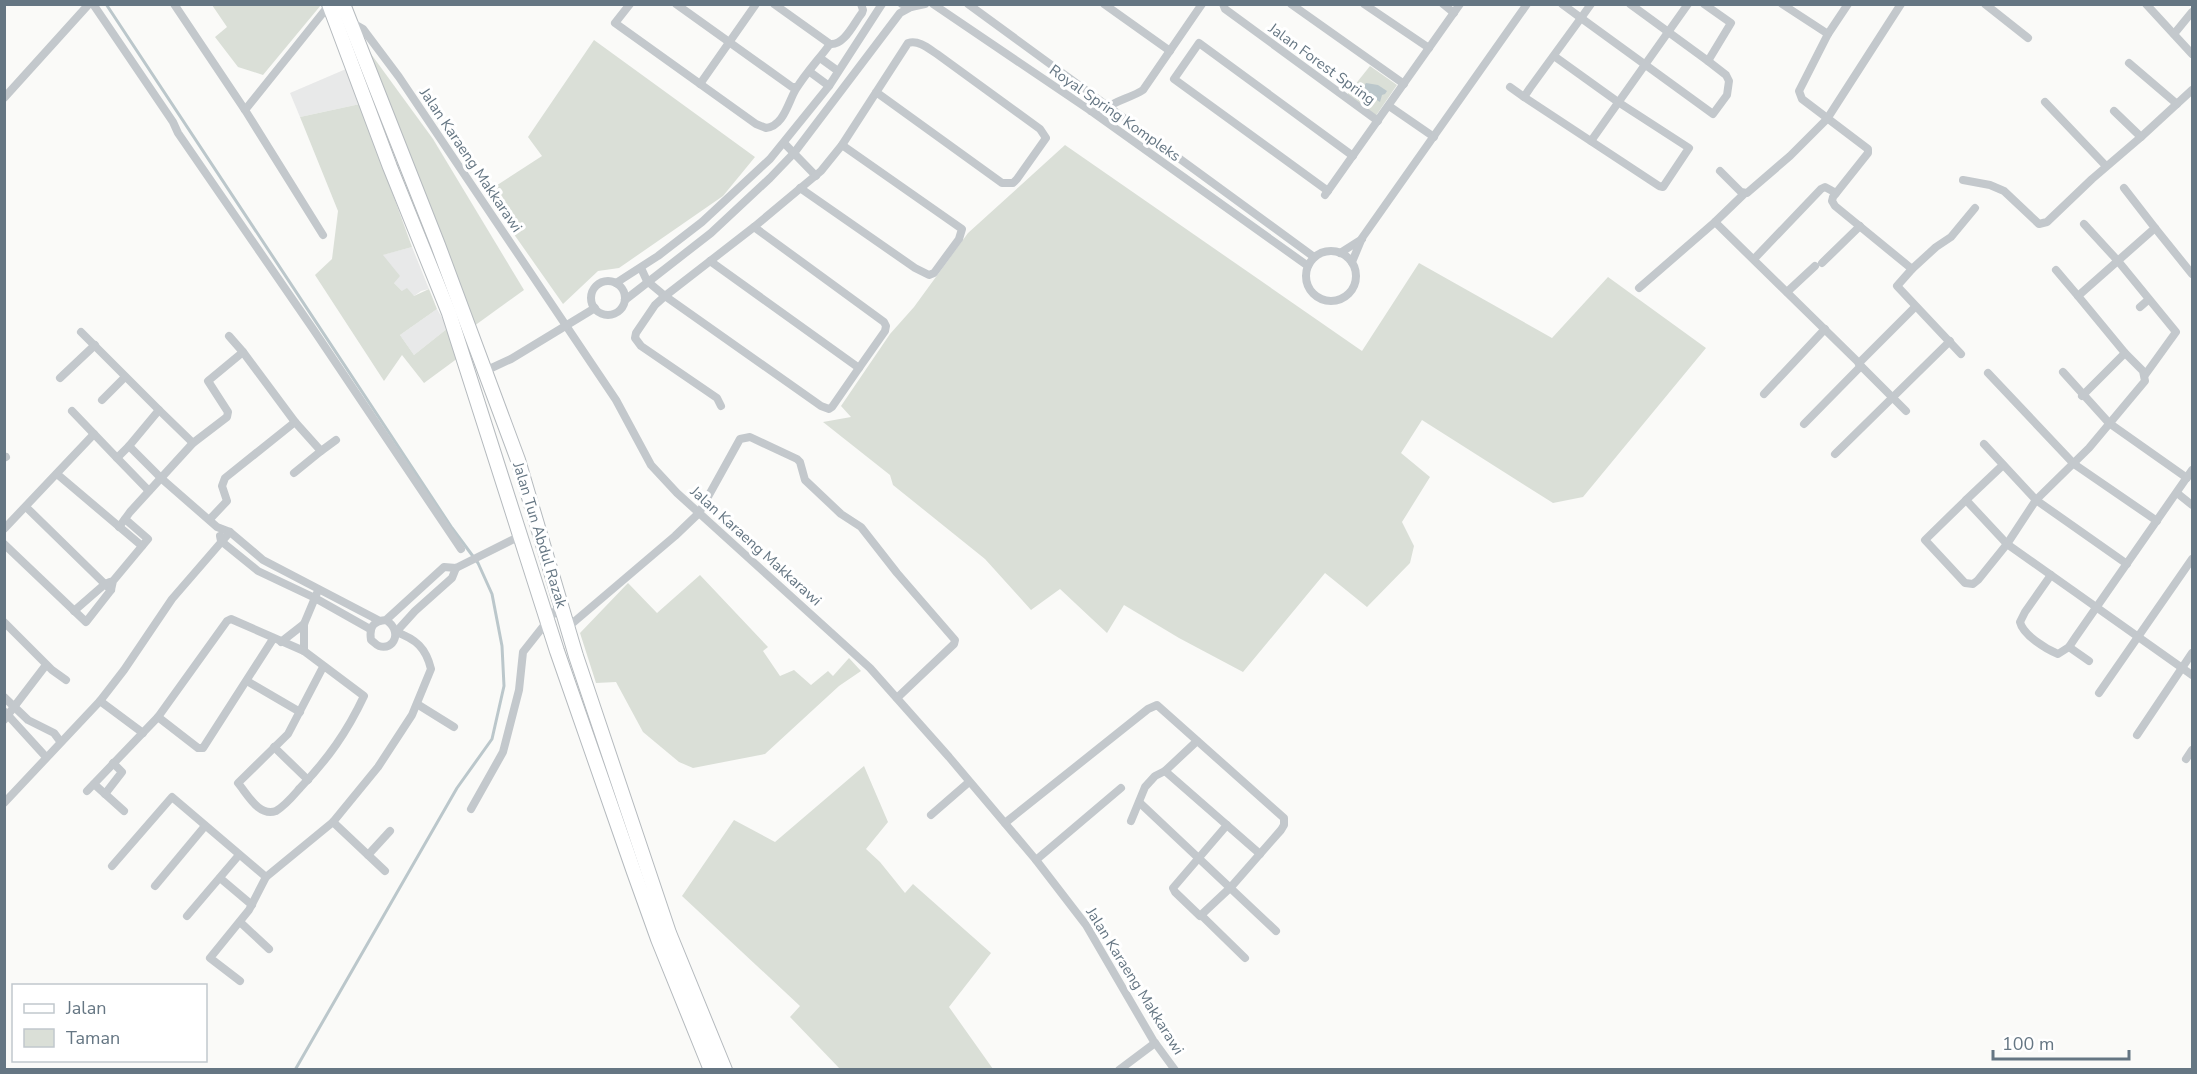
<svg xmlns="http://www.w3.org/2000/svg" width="2197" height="1074" viewBox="0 0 2197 1074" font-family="'Nunito Sans',sans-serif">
<rect width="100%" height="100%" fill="#fafaf8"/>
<!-- built -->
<g fill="#e8e9e9">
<polygon points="346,69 360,104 300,117 290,93"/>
<polygon points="412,247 429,289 421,291 414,296 402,291 394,283 382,255"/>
<polygon points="437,309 448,328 414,355 400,335"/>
</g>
<!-- green -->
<g fill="#dadfd7">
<polygon points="321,5 263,75 238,67 215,37 227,27 212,5"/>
<polygon points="355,32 433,139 524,290 470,329"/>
<polygon points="594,40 755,157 723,196 619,268 598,271 563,304 485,193 542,156 528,137"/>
<polygon points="1370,66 1397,85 1375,117 1346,96"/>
<polygon points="360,104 412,247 383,255 400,276 394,283 402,291 407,288 414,296 429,289 437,309 400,335 414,355 448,328 458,358 424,383 402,355 384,381 315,275 332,259 338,211 300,117"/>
<polygon points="1065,145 1362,351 1419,263 1552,338 1608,277 1706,348 1583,497 1553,503 1422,420 1401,453 1430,477 1402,522 1414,546 1410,563 1367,607 1325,573 1243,672 1179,638 1124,605 1107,633 1060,589 1031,610 985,559 893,485 890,475 823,422 851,417 841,406 890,334 914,307 968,233"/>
<polygon points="700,575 768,647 763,651 780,676 794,670 811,685 828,671 833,676 849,658 861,671 839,686 765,754 693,768 679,762 643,732 616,682 596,683 580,633 628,583 657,613"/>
<polygon points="864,766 888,822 866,849 880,862 905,893 913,884 991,953 949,1007 993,1069 840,1069 790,1017 800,1006 682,896 734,820 775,842"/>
</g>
<!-- water -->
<polygon fill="#bbc7cb" points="1366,83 1378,85 1387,91 1385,94 1382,95 1380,102 1369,95 1364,86"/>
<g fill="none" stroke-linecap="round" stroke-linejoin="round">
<!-- stream -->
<polyline stroke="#bbc7cb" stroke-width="3" points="106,4 452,528 478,563 492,594 502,646 504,686 492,739 457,788 295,1070"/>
<defs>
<g id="primary">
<polyline points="329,4 390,167 449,313 557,651 634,872 658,939 711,1070"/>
<polyline points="343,4 438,245 518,460 576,656 669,933 725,1070"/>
</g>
</defs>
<!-- primary casing -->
<use href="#primary" stroke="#b5babe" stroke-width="16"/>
<!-- street -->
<g stroke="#c3c8cc" stroke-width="8">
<polyline points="93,4 173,122 178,133 313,329 461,549"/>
<polyline points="174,4 245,110 323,235"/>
<path d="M630,4L615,23L756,124L766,128C784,126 788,102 796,89C805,74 819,59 830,44"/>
<polyline points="676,4 792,87 796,87"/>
<path d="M774,4L830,44C844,46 854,23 862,13L863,10L861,4"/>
<polyline points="902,4 911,7 925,4"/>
<polyline points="933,4 1091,111 1308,266"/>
<polyline points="968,4 1314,257"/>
<polyline points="1104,4 1170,51"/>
<polyline points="1223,4 1225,9 1378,121"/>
<polyline points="1291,4 1404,84"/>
<polyline points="1364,4 1429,48"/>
<polyline points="1443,4 1454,13"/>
<polyline points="1562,4 1581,18 1591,4"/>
<polyline points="1630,4 1708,61 1731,23 1704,4"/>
<polyline points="1782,4 1828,34"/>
<polyline points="1848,4 1828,34 1799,91 1802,99 1868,149 1868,153 1833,197 1832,201 1835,206 1912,269 1936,247 1951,237 1975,208"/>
<polyline points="1985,4 2028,38"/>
<polyline points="2146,4 2192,54"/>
<polyline points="349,21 363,29 399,77 616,400 651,465 677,493 870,668 949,757 1036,860 1086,925 1153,1040 1175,1070"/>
<polyline points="2174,34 2192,12"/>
<polyline points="1554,56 1618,102 1689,148 1663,187 1659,186 1524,97 1530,88 1581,18 1713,114 1727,95 1729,81 1726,75 1708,61"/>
<polyline points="820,58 838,71"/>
<polyline points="2129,63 2177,104"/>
<polyline points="810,72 829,86"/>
<polyline points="700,84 756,4"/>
<polyline points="1510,87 1524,97"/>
<polyline points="4,98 89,4"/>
<polyline points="2045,102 2106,166"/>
<polyline points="1389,106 1434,137"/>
<polyline points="245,110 330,4"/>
<path d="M1091,111L1104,110C1113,101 1131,98 1143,90L1202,4"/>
<polyline points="2114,111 2141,137 2192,90"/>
<polyline points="1591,141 1688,4"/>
<polyline points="784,143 816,176"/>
<polyline points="1720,171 1741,192 1747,193 1790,156 1827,119 1901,4"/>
<polyline points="1963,180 1990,185 2004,191 2039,224 2047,222 2092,179 2141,137"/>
<polyline points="800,188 915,268 929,275 934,273 959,239 962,229 842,145"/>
<polyline points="1328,191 1174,79 1199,43 1353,156"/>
<polyline points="1325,195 1460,4"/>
<polyline points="1715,222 1859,363 1915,307"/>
<polyline points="2084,224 2118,261 2176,332 2145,375"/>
<polyline points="754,227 884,322 886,326 885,331 859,368"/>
<polyline points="2155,228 2192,274"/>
<circle cx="1331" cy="276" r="25"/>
<polyline points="1340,253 1362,239"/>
<polyline points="1754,259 1821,189 1825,187 1836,193"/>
<polyline points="1352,262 1362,238 1527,4"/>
<polyline points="1822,263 1860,226"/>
<polyline points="641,268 647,281 665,296 821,406 829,409 832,407 859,368 710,261"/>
<polyline points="1912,269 1897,286 1961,354"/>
<polyline points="2056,270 2078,296"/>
<circle cx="608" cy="298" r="17"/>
<polyline points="616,283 658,256 702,222 770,159 829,86 882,4"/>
<polyline points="1639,288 1715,222 1744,194"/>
<polyline points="1787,292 1815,266"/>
<polyline points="625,300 711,233 770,178 794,153 900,13 911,7"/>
<polyline points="2140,307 2148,300"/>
<polyline points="81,332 159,410 129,446"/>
<polyline points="243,352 295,422"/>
<polyline points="1859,364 1906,411"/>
<polyline points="485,371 511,359 595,308"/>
<polyline points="2063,372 2109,423 2187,478"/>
<polyline points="1988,373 2074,464 2157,521"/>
<polyline points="60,378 95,345"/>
<polyline points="1764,394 1825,329"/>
<polyline points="2082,396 2125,353"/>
<polyline points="102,400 125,377"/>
<path d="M721,406L717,398L641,346L635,338L636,333L655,305L665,296L754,227L821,171L842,145L908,43C919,40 928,48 937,54L1040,129L1046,138L1017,179L1013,183H1002L876,92"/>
<polyline points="159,410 193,443"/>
<polyline points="72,411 117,458 129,446 162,479 217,527 230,532 263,560 378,620"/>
<polyline points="1804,424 1861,366"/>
<polyline points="1984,444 2036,500 2127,564"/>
<polyline points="1835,454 1950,341"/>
<polyline points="4,458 6,457"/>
<polyline points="117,458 149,491"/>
<polyline points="2003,465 1966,500 2007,544 2192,675"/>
<polyline points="294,473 321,451"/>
<polyline points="57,474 142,546"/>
<polyline points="2177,493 2192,505"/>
<polyline points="1966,500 1925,540 1965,583 1973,584 1978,580 2007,544 2036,500 2089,448 2145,381 2143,371 2125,353 2078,296 2155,228 2124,188"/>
<polyline points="26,507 111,590"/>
<polyline points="210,519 227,501 222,486 225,478 295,422 321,451 336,440"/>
<polyline points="119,527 130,512 193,443 227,417 228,412 208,381 243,352 229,336"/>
<polyline points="4,529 94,434"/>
<polyline points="220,536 221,541 258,571 315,598 370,629"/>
<polyline points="4,544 86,622 111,590 113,581 148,539 125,519"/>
<path d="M2051,575L2025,612L2020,622C2023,635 2046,649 2058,654L2069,647L2075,638L2192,470"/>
<polyline points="74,611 105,584 110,582"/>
<path d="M386,620C403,631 394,651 379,646C376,645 374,642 371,640C369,627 373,621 386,620L444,567L456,568L520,536"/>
<polyline points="4,622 52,670 66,680"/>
<polyline points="568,627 675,536 699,513 740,439 750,437 797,459 800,462 805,480 841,514 861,527 897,573 955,640 954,644 897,698"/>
<polyline points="281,642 304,624"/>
<polyline points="2069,647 2089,661"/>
<polyline points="304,651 304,624 317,593"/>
<polyline points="247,681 300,712"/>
<polyline points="2099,693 2192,559"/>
<polyline points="4,697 28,720 54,733 60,741"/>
<polyline points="100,701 143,733"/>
<polyline points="417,704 454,727"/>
<polyline points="5,712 46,757"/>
<polyline points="158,717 198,748 203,748 273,639"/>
<polyline points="4,720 46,665"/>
<polyline points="2137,735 2192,653"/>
<polyline points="274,747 308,780"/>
<polyline points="2186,759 2192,750"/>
<polyline points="1165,771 1260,854"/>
<polyline points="94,784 124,811"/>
<path d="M87,791L158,717L227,621L231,619L304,651L364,696C347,732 328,759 300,788C293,796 286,805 276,811C259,817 248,795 238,783L288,734L323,667"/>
<polyline points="105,794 122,772 113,763"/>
<polyline points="4,803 100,701 124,670 172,599 230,532"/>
<polyline points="1140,803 1276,931"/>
<polyline points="471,809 503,752 519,690 523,652 561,604"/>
<polyline points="931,815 969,782"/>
<polyline points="1131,821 1145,787 1155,776 1165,771 1197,741"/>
<polyline points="333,822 385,871"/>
<polyline points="1005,823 1148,709 1157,705 1284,818 1284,825 1281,830 1231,887 1200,916 1175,892 1173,888 1227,825"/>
<polyline points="368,855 390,831"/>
<polyline points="1036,860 1121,788"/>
<path d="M112,866L172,797L266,877L333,822L378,767L412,715L431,669C426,648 416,639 396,632L415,611L452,578L456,568"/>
<polyline points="220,878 252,905"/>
<polyline points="155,886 205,826"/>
<polyline points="187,916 239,855"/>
<polyline points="1202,916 1245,958"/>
<polyline points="240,922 269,949"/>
<polyline points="240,981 210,958 249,910 266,877"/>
<polyline points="1119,1070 1155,1043"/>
</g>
<!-- primary -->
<use href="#primary" stroke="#fff" stroke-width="14"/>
</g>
<g text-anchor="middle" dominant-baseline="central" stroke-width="6" stroke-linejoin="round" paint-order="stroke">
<!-- street labels -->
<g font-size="15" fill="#657683" stroke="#fff">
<text transform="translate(1322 64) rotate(36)">Jalan Forest Spring</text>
<text transform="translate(1115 113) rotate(35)">Royal Spring Kompleks</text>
<text transform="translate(471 160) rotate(56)">Jalan Karaeng Makkarawi</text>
<text transform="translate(540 535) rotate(73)">Jalan Tun Abdul Razak</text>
<text transform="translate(756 546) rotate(42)">Jalan Karaeng Makkarawi</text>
<text transform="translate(1135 981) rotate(58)">Jalan Karaeng Makkarawi</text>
</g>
</g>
<!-- border -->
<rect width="2197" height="1074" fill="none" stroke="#657683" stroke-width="12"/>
<!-- legend -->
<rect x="12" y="984" width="195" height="78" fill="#ffffff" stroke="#c1c8cd" stroke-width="1.5"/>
<rect x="24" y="1004" width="30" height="9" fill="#ffffff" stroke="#c1c8cd" stroke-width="1.5"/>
<text x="66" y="1014" font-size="18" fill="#657683">Jalan</text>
<rect x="24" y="1029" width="30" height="18" fill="#dadfd7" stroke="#c1c8cd" stroke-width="1.5"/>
<text x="66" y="1044" font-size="18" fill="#657683">Taman</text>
<!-- scale -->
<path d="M1993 1050v9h136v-9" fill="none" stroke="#657683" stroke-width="3"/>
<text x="2002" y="1050" font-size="18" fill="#657683" stroke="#ffffff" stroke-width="4.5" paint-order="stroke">100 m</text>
</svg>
